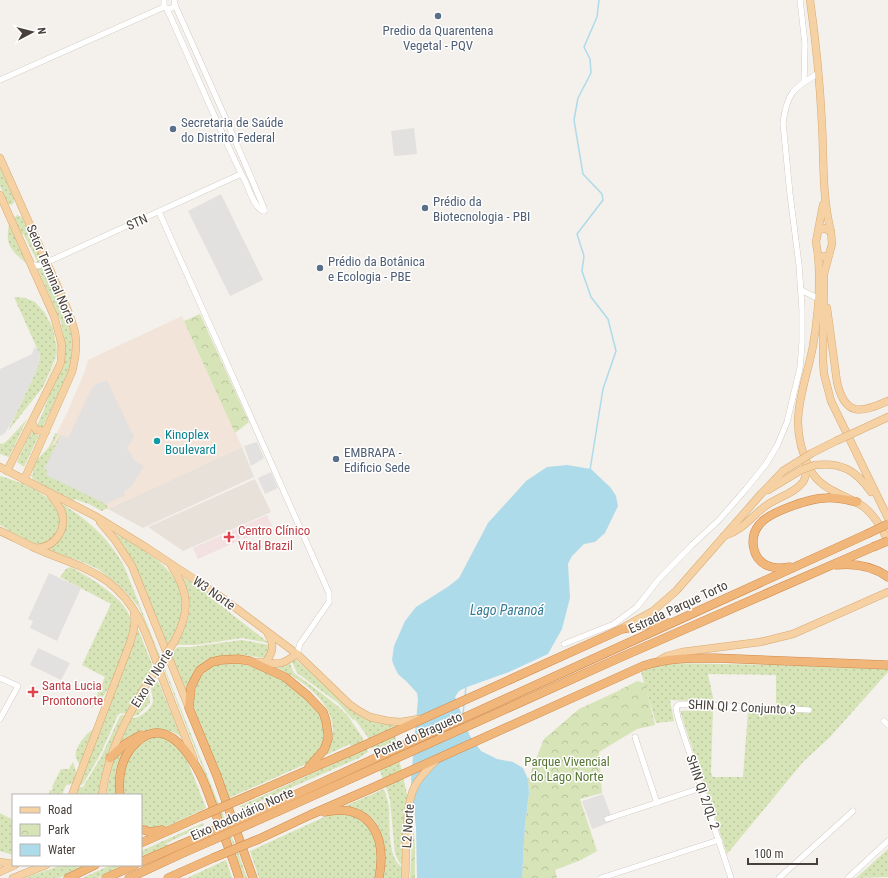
<svg xmlns="http://www.w3.org/2000/svg" width="888" height="878" viewBox="0 0 888 878" font-family="'Roboto Condensed',sans-serif">
<defs>
<pattern id="grass-dots" width="8" height="8" patternUnits="userSpaceOnUse"><rect width="8" height="8" fill="#d7e4b8"/><path d="M2 2h.1M6 6h.1" fill="none" stroke="#bac59f" stroke-width="1.8" stroke-linecap="round"/></pattern>
<pattern id="park-crowns" width="20" height="18" patternUnits="userSpaceOnUse"><rect width="20" height="18" fill="#d7e4b8"/><path d="M2 6a3 3 0 1 1 6 0M12 15a3 3 0 1 1 6 0" fill="none" stroke="#bac59f"/></pattern>
</defs>
<rect width="100%" height="100%" fill="#f4f0eb"/>
<!-- residential -->
<g fill="#e8e1da">
<polygon points="242,447 254,477 143,528 108,509"/>
<polygon points="255,479 271,512 183,551 148,527"/>
</g>
<!-- commercial -->
<polygon fill="#f3e4d9" points="182,316 242,447 108,509 37,473 67,413 85,371 88,360"/>
<!-- medical -->
<polygon fill="#f3e0e1" points="267,515 272,526 244,539 242,536 239,538 240,540 198,559 193,548"/>
<!-- grass -->
<g fill="url(#grass-dots)">
<polygon points="0,167 14,198 14,203 11,205 8,204 0,186"/>
<polygon points="17,215 22,217 43,261 38,263 24,235 21,233 14,218"/>
<path d="M9,224L27,264C11,250 5,246 9,224Z"/>
<path d="M45,266C61,303 83,334 67,376L42,428L37,426L45,407L65,345L61,322L38,269Z"/>
<path d="M14,297L25,298L35,302L44,312L53,328L57,350L56,333L51,320C65,342 55,365 45,386L54,364L57,350L53,364L43,387L8,431L38,367L40,355Z"/>
<polygon points="27,419 9,457 0,454 0,444 2,443 3,444 9,439"/>
<polygon points="32,430 35,434 39,435 24,467 17,462"/>
<path d="M55,433L58,434L52,445L54,446L60,435L61,436L45,468L106,504L108,509H105L102,511L89,504L74,499L73,502L33,479L31,475L33,474C31,463 42,455 48,448C51,444 53,438 55,433Z"/>
<path d="M0,476C20,482 42,490 56,506C68,521 54,549 35,544C22,540 12,531 0,525Z"/>
<path d="M59,502C86,518 109,538 124,566L239,855L247,878H244L234,848L149,631L138,606L121,587L111,579L98,569L80,561L45,550L62,536Z"/>
<path d="M114,533C140,549 178,565 182,599C183,608 183,618 179,627C177,632 173,638 170,643L173,651L178,647H190L242,640L270,645L271,649L265,658C257,658 250,655 242,655C229,654 217,657 205,663L188,701L133,562L126,550Z"/>
<path d="M70,567C88,576 131,601 131,623C132,637 116,672 111,687L107,690L100,702L91,708L105,677L82,665L111,604L60,577L66,569Z"/>
<path d="M183,577L204,591L211,598L269,643L242,638L195,645H175C190,622 195,604 183,577Z"/>
<polygon points="138,629 154,669 126,714 121,713 118,715 100,755 83,784 79,786"/>
<polygon points="294,658 317,678 346,706 394,723 398,755 413,820 404,824 402,865 399,862 395,854 390,800 386,787 367,736 357,722 354,719 353,720 338,703 297,673 291,660"/>
<path d="M289,661L294,673L316,689L339,707L348,716L362,737L368,752L359,758L242,809L240,806L355,754L350,744L326,755C329,747 332,740 333,731C334,701 297,676 272,666Z"/>
<path d="M238,663L267,671L279,677L318,707L325,733L322,746L308,763L229,798L195,711C190,693 199,669 219,664C225,662 232,663 238,663Z"/>
<polygon points="664,663 776,665 888,669 888,672 830,737 803,762 727,854 680,711 713,710 711,773 713,777 743,777 748,711 776,712 776,675 708,674 714,702 670,700 674,721 656,723 641,672"/>
<path d="M158,681L181,737C159,721 138,733 118,746L131,718C139,719 151,710 153,701C153,697 151,692 151,688Z"/>
<polygon points="146,692 149,692 150,703 138,715 132,716"/>
<path d="M122,715H125C111,741 104,767 99,795H76L79,787H83L101,757L120,716Z"/>
<path d="M94,729L80,766C79,763 76,760 76,757C74,748 86,733 94,729Z"/>
<path d="M153,736L168,737L186,757L206,808L161,829L147,827L141,823V795H124C121,779 124,757 137,746C142,742 148,739 153,736Z"/>
<polygon points="127,745 117,795 106,795 113,761"/>
<polygon points="73,762 77,775 73,784 66,785 62,795 48,795 50,790 52,790 53,787 52,787 61,769 69,769"/>
<path d="M384,789C386,795 388,801 389,807C390,823 387,858 402,867V878H383C385,845 387,813 345,806Z"/>
<polygon points="0,813 13,820 13,855 0,851"/>
<polygon points="333,813 355,815 372,829 378,848 376,878 259,878 250,851"/>
<polygon points="203,823 204,825 165,844 171,845 141,859 141,851"/>
<polygon points="888,849 888,877 856,878"/>
<polygon points="226,860 232,878 187,878"/>
<polygon points="62,865 88,865 59,878 24,878"/>
<polygon points="111,865 127,865 98,878 82,878"/>
</g>
<!-- park -->
<g fill="url(#park-crowns)">
<polygon points="200,314 249,422 235,433 184,321"/>
<polygon points="637,681 645,683 655,725 637,729 599,752 602,793 580,799 597,851 581,860 555,870 557,878 522,878 525,825 529,793 528,779 544,739 579,709 616,692"/>
<polygon points="413,820 415,847 415,878 410,878"/>
</g>
<!-- parking -->
<g fill="#e3e1df">
<polygon points="414,128 417,154 394,156 391,131"/>
<polygon points="221,194 263,280 230,296 188,211"/>
<polygon points="36,347 40,355 38,367 13,420 5,433 0,436 0,369 32,354 34,348"/>
<polygon points="107,380 134,437 127,448 135,461 144,466 133,484 130,488 125,490 124,496 106,504 46,475 48,471 44,469 62,435 68,438 92,388 96,384"/>
<polygon points="257,442 264,458 251,466 244,446"/>
<polygon points="271,472 278,488 265,494 258,478"/>
<polygon points="49,573 81,588 57,641 30,628 33,621 28,619"/>
<polygon points="38,648 70,663 61,680 30,665"/>
<polygon points="603,794 613,821 592,829 582,801"/>
</g>
<!-- water -->
<polygon fill="#aedbea" points="567,465 591,469 611,488 616,496 618,506 605,533 595,542 584,544 572,556 568,564 570,598 562,629 548,654 509,672 467,687 459,691 455,697 470,736 481,751 497,759 513,762 523,768 528,779 529,793 525,825 522,878 417,878 416,828 411,780 418,699 417,693 407,682 398,674 394,666 392,660 394,646 405,621 416,607 449,586 459,578 488,523 526,481 547,467"/>
<g fill="none" stroke-linecap="round" stroke-linejoin="round">
<!-- stream -->
<g stroke="#aedbea" stroke-width="1.5">
<polyline points="590,470 603,389 616,351 608,319 591,297 582,271 584,256 577,234 603,200 602,194 583,174 574,120 578,98 591,73 590,59 584,47 597,17 599,0"/>
<polyline points="465,697 466,686"/>
<polyline points="463,715 464,704"/>
</g>
<defs>
<g id="minor">
<polyline points="164,0 164,7 169,9 172,8 175,5 174,0"/>
<polyline points="800,0 805,44 804,81"/>
<polyline points="175,5 225,117 264,208 264,211"/>
<path d="M167,9C193,66 217,125 245,181C249,189 255,210 264,211"/>
<polyline points="0,80 164,7"/>
<polyline points="159,212 221,350 329,593 329,602 300,644 297,654"/>
<polyline points="32,264 36,266 41,265 241,174"/>
<polyline points="801,290 819,299"/>
<path d="M564,644L614,624L637,607L658,580L692,545L719,520L746,489L766,464L777,446L787,422L800,368L802,343V309L799,265L790,194L783,123C787,93 793,88 819,73"/>
<polyline points="0,678 18,686 0,719"/>
<polyline points="884,721 888,725"/>
<polyline points="635,737 657,803"/>
<polyline points="607,819 701,788"/>
<polyline points="601,878 719,840"/>
<polyline points="731,878 678,718 676,708 678,705 683,704 809,710"/>
<polyline points="779,878 853,811"/>
<polyline points="848,878 888,841"/>
</g>
<g id="major">
<path d="M810,0C816,42 820,83 822,125C824,161 822,197 831,232"/>
<path d="M0,158L64,301C76,330 80,341 72,372L24,480"/>
<polyline points="0,195 54,316 62,345 61,362 58,369 7,471"/>
<polygon points="824,228 831,232 832,244 829,255 823,257 818,255 816,242 818,231"/>
<polyline points="818,231 823,205"/>
<path d="M818,255C821,285 818,316 813,346C804,392 786,422 810,469C821,491 845,494 864,507C875,516 882,528 888,541"/>
<polyline points="829,255 824,274 823,360 824,374 831,401 888,518"/>
<path d="M827,308L837,382C845,417 861,413 888,401"/>
<polyline points="32,423 36,430 46,431"/>
<polyline points="860,430 888,417"/>
<polyline points="812,453 836,441"/>
<path d="M815,465C841,462 856,470 871,492"/>
<polyline points="0,467 95,516 147,548 221,597 297,654 319,675 349,704 359,711 370,717 388,721 401,722 419,719"/>
<polyline points="768,490 801,470"/>
<polyline points="100,522 115,540 132,566 189,708"/>
<path d="M0,531C11,536 22,542 33,547C58,559 83,564 107,581C141,606 149,643 163,680C173,707 184,733 194,760"/>
<path d="M724,536C745,529 750,517 767,505C778,497 795,493 803,482C807,476 806,470 806,463"/>
<path d="M35,548C55,548 68,529 61,510C58,505 54,499 50,494"/>
<path d="M171,565C190,593 190,613 174,642"/>
<polyline points="624,627 653,611 676,591 761,494 783,471 799,461"/>
<polyline points="660,660 667,656 682,652 760,642 793,634 888,592"/>
<path d="M256,662C278,663 277,668 297,654"/>
<path d="M265,663C273,653 275,645 268,634"/>
<path d="M72,795L130,643C133,633 136,624 134,613"/>
<path d="M102,795C108,751 126,719 148,682"/>
<polyline points="0,862 13,864"/>
<polyline points="0,872 15,865"/>
<polyline points="13,878 46,865"/>
<path d="M405,878C407,853 404,806 415,786C420,776 429,768 437,759"/>
</g>
<g id="highway">
<path d="M836,565C855,563 873,566 888,577"/>
<path d="M790,567C782,568 774,569 766,565C752,558 749,537 759,525C768,512 811,498 826,498C837,497 847,500 857,502"/>
<polyline points="110,758 125,744 141,735"/>
<path d="M120,795C118,775 121,756 137,742C164,717 187,749 199,772C207,787 212,805 218,820C225,839 233,858 239,878"/>
<polyline points="241,799 354,750 622,629 656,623 669,623"/>
<polyline points="277,803 867,534"/>
<polyline points="279,811 619,658 873,547"/>
<path d="M324,812C371,802 387,837 379,878"/>
<polyline points="141,829 150,832 162,830"/>
<path d="M259,839L310,815L370,789L643,666C666,658 690,658 715,658L888,665"/>
<polyline points="141,843 199,817"/>
<polyline points="141,862 180,845"/>
<polyline points="68,878 95,865"/>
<polyline points="106,878 135,865"/>
<polyline points="129,878 183,853"/>
<polyline points="168,878 213,858"/>
<polyline points="253,878 217,776 189,708 191,687 197,675 200,670 212,662 221,660 238,659 250,661 285,677 308,696 323,712 326,721 328,734 328,739 324,750 309,767"/>
</g>
</defs>
<!-- minor casing -->
<use href="#minor" stroke="#bfb6ae" stroke-width="6"/>
<!-- major casing -->
<use href="#major" stroke="#d9ab74" stroke-width="8"/>
<!-- highway casing -->
<use href="#highway" stroke="#d0894a" stroke-width="9"/>
<!-- minor -->
<use href="#minor" stroke="#fff" stroke-width="5.5"/>
<!-- major -->
<use href="#major" stroke="#f5d1a3" stroke-width="7"/>
<!-- highway -->
<use href="#highway" stroke="#f1b67a" stroke-width="8"/>
<defs>
<g id="major-bridge">
<polyline points="836,441 860,430"/>
<polyline points="799,461 812,453"/>
<polyline points="801,470 815,465"/>
<polyline points="148,682 174,642"/>
</g>
<g id="highway-bridge">
<polyline points="867,534 888,524"/>
<polyline points="873,547 888,541"/>
<polyline points="199,817 241,799"/>
<polyline points="180,845 277,803"/>
<polyline points="183,853 279,811"/>
<polyline points="213,858 259,839"/>
</g>
</defs>
<!-- major-bridge casing -->
<use href="#major-bridge" stroke="#d9ab74" stroke-width="8" stroke-linecap="butt"/>
<!-- highway-bridge casing -->
<use href="#highway-bridge" stroke="#d0894a" stroke-width="9" stroke-linecap="butt"/>
<!-- major-bridge -->
<use href="#major-bridge" stroke="#f5d1a3" stroke-width="7"/>
<!-- highway-bridge -->
<use href="#highway-bridge" stroke="#f1b67a" stroke-width="8"/>
</g>
<!-- markers -->
<g fill="#5c6f8a" stroke="#fff" stroke-width="1.5">
<circle cx="438" cy="16" r="4"/>
<circle cx="173" cy="129" r="4"/>
<circle cx="425" cy="208" r="4"/>
<circle cx="320" cy="268" r="4"/>
<circle cx="336" cy="459" r="4"/>
</g>
<circle fill="#0f9aa8" stroke="#fff" stroke-width="1.5" cx="157" cy="441" r="4"/>
<g fill="#e0444e" stroke="#fff" stroke-width="1.5">
<path d="M227 531h4v4h4v4h-4v4h-4v-4h-4v-4h4z"/>
<path d="M31 686h4v4h4v4h-4v4h-4v-4h-4v-4h4z"/>
</g>
<g text-anchor="middle" dominant-baseline="central" stroke-width="3" stroke-linejoin="round" paint-order="stroke">
<!-- service labels -->
<g font-size="13" fill="#4e5e75" stroke="#fff" text-anchor="start">
<text x="438" y="30" text-anchor="middle">Predio da Quarentena<tspan x="438" dy="15">Vegetal - PQV</tspan></text>
<text x="181" y="122">Secretaria de Saúde<tspan x="181" dy="15">do Distrito Federal</tspan></text>
<text x="433" y="201">Prédio da<tspan x="433" dy="15">Biotecnologia - PBI</tspan></text>
<text x="328" y="261">Prédio da Botânica<tspan x="328" dy="15">e Ecologia - PBE</tspan></text>
<text x="344" y="452">EMBRAPA -<tspan x="344" dy="15">Edificio Sede</tspan></text>
</g>
<!-- street labels -->
<g font-size="13" fill="#48403a" stroke="#fff">
<text transform="translate(137 222) rotate(-24)">STN</text>
<text transform="translate(51 274) rotate(67)">Setor Terminal Norte</text>
<text transform="translate(214 593) rotate(35)">W3 Norte</text>
<text transform="translate(678 607) rotate(-25)">Estrada Parque Torto</text>
<text transform="translate(152 678) rotate(-58)">Eixo W Norte</text>
<text transform="translate(742 707) rotate(3)">SHIN QI 2 Conjunto 3</text>
<text transform="translate(418 735) rotate(-24)">Ponte do Bragueto</text>
<text transform="translate(703 792) rotate(71)">SHIN QI 2/QL 2</text>
<text transform="translate(242 814) rotate(-24)">Eixo Rodoviário Norte</text>
<text transform="translate(408 826) rotate(-86)">L2 Norte</text>
</g>
<!-- culture labels -->
<g font-size="13" fill="#0d838f" stroke="#fff" text-anchor="start">
<text x="165" y="434">Kinoplex<tspan x="165" dy="15">Boulevard</tspan></text>
</g>
<!-- health labels -->
<g font-size="13" fill="#be3a42" stroke="#fff" text-anchor="start">
<text x="238" y="530">Centro Clínico<tspan x="238" dy="15">Vital Brazil</tspan></text>
<text x="42" y="685">Santa Lucia<tspan x="42" dy="15">Prontonorte</tspan></text>
</g>
<!-- park labels -->
<g font-size="13" fill="#567531" stroke="#fff">
<text x="567" y="761">Parque Vivencial<tspan x="567" dy="15">do Lago Norte</tspan></text>
</g>
<!-- water labels -->
<g font-size="14" font-style="italic" fill="#367a94" stroke="#fff">
<text x="507" y="610">Lago Paranoá</text>
</g>
</g>
<!-- legend -->
<rect x="12" y="794" width="130" height="72" fill="#ffffff" stroke="#b6b3b0"/>
<rect x="20" y="807" width="20" height="6" fill="#f5d1a3" stroke="#b6b3b0"/>
<text x="48" y="814" font-size="12" fill="#48403a">Road</text>
<rect x="20" y="824" width="20" height="12" fill="url(#park-crowns)" stroke="#b6b3b0"/>
<text x="48" y="834" font-size="12" fill="#48403a">Park</text>
<rect x="20" y="844" width="20" height="12" fill="#aedbea" stroke="#b6b3b0"/>
<text x="48" y="854" font-size="12" fill="#48403a">Water</text>
<!-- north arrow -->
<g transform="translate(32 32) rotate(83)" stroke="#ffffff" stroke-width="3" paint-order="stroke">
<path d="M0-3L7 15L0 10L-7 15Z" fill="#48403a"/>
<text y="-6" font-size="11" font-weight="bold" text-anchor="middle" fill="#48403a">N</text>
</g>
<!-- scale -->
<path d="M748 858v6h69v-6" fill="none" stroke="#48403a" stroke-width="2"/>
<text x="754" y="858" font-size="12" fill="#48403a" stroke="#ffffff" stroke-width="3" paint-order="stroke">100 m</text>
</svg>
